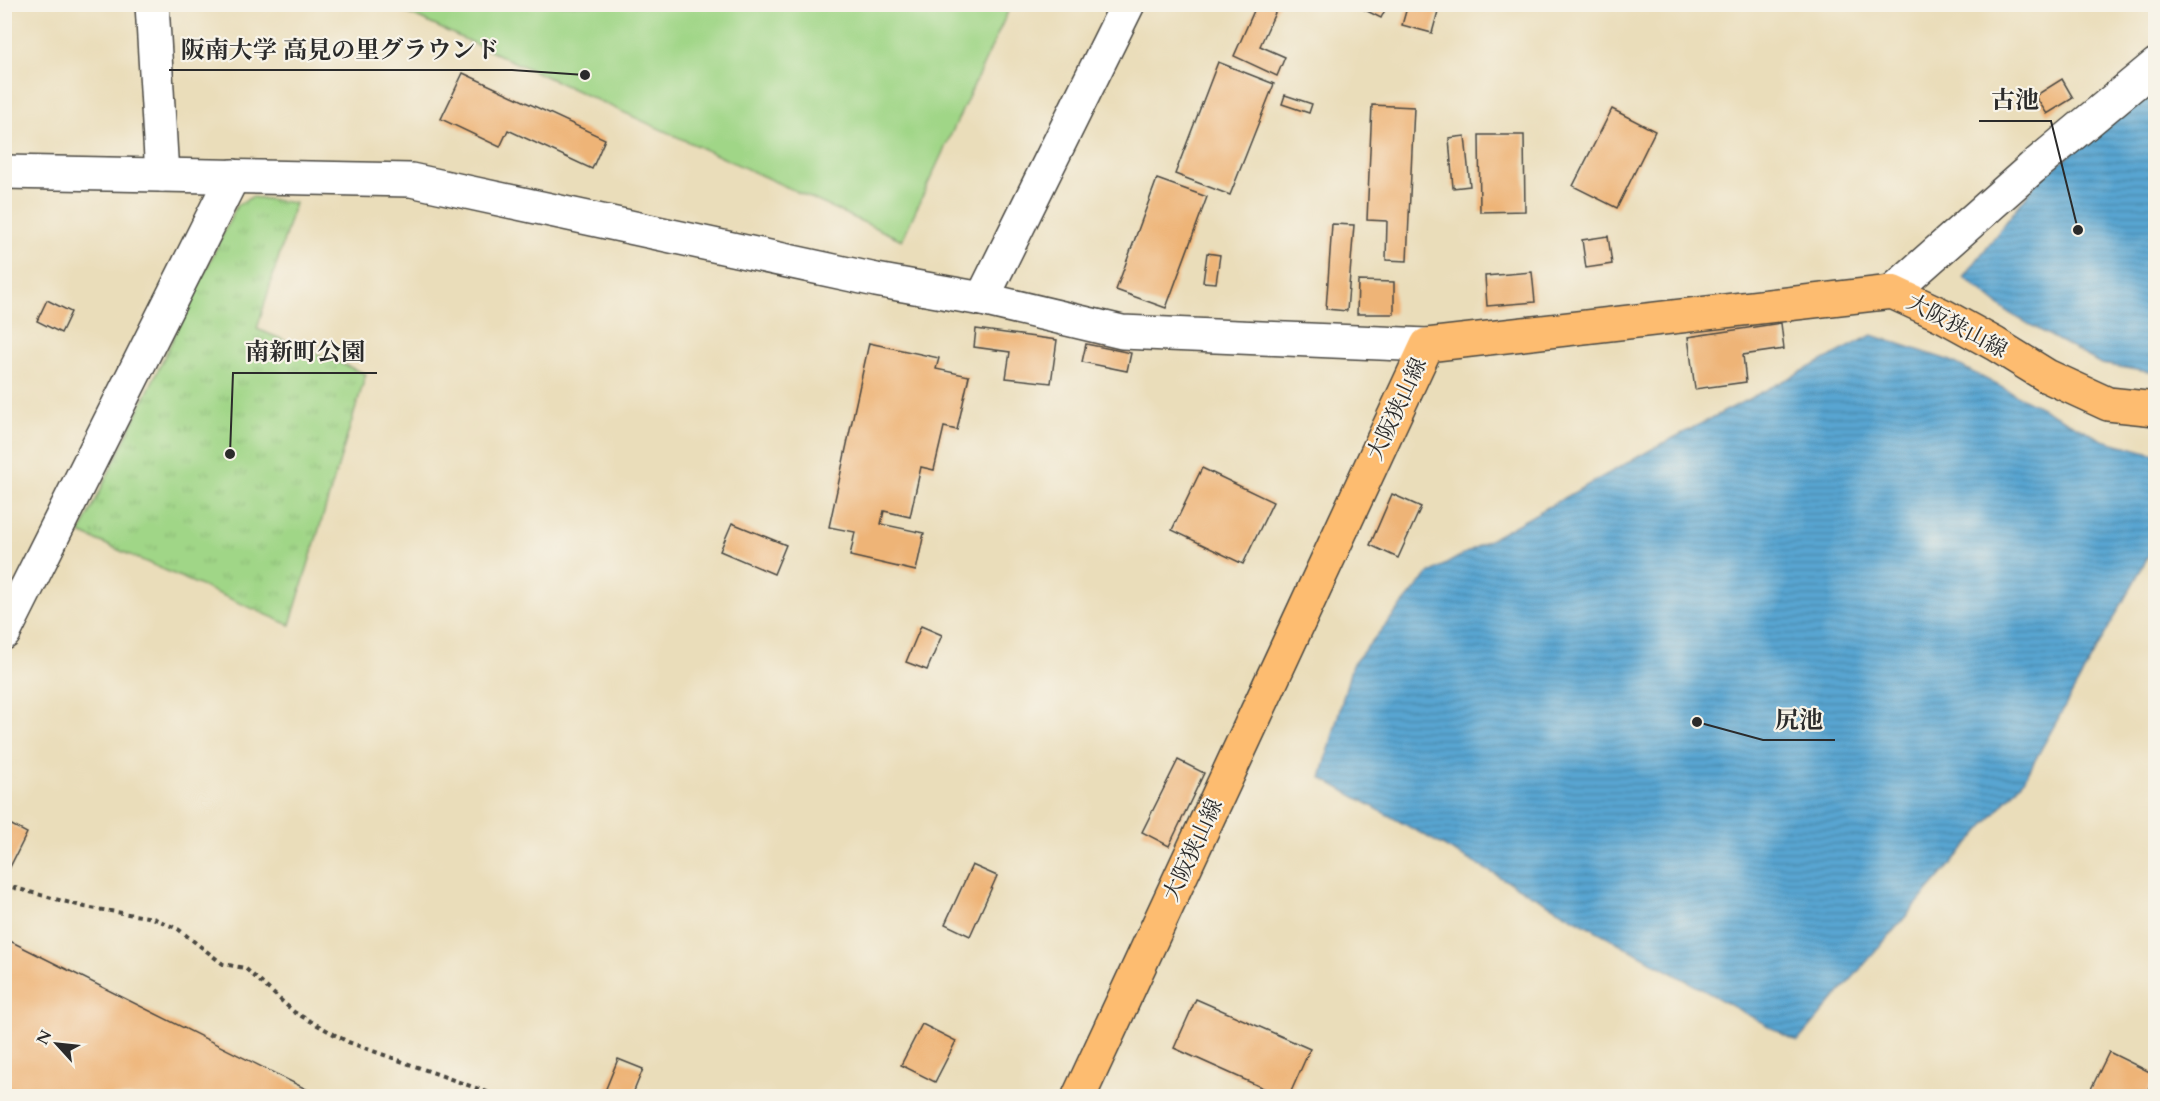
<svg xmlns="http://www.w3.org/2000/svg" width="2160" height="1101" viewBox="0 0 2160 1101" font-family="Cardo,'Noto Serif JP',serif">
<defs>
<pattern id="park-tufts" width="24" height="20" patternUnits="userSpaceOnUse" patternTransform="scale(1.5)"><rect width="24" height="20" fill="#a0d687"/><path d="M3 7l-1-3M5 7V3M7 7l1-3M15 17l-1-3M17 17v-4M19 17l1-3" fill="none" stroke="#8ab875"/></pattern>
<pattern id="water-rules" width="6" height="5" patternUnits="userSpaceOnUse" patternTransform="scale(1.5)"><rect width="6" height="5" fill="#58a5d1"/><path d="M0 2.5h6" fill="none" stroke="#4987aa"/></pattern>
</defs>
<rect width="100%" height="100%" fill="#f7f3e8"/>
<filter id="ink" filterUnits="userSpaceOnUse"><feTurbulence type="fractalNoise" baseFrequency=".0167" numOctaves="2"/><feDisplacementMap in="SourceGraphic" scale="12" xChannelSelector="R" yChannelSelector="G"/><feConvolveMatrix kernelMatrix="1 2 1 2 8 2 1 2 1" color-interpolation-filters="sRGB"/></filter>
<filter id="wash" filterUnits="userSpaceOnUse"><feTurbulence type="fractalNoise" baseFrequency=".008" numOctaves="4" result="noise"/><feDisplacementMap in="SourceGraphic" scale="24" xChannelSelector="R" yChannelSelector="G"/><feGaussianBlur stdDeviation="1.35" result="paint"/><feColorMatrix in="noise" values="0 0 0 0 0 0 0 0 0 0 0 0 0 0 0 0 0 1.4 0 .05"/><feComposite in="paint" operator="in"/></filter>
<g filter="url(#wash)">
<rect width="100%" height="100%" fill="#eaddba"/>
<!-- park -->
<polygon fill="url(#park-tufts)" stroke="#668059" stroke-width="1.5" points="252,197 295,203 257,329 366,374 290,625 80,533 237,205"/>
<!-- pitch -->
<polygon fill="#a0d687" stroke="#668059" stroke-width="1.5" points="390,5 1011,5 902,240"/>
<!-- water -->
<g fill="url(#water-rules)" stroke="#42687e" stroke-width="1.5">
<polygon points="2155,84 2155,373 2101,364 2007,312 1964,277 2036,183"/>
<polygon points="1872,335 1951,361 2103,440 2155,454 2155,544 2024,780 1797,1042 1321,778 1352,665 1428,574 1654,448"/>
</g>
<g id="blocks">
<!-- building -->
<g fill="#eeb477">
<polygon points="1257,4 1279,4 1260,46 1285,57 1277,76 1234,56"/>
<polygon points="1353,4 1388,4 1381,18"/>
<polygon points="1408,4 1440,4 1432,33 1402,25"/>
<polygon points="1218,62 1274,84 1230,195 1175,174"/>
<polygon points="463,73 605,139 592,169 508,130 500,147 441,119"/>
<polygon points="2062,79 2073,98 2047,114 2035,96"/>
<polygon points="1285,95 1312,104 1309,113 1282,104"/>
<polygon points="1372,105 1414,107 1407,261 1386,260 1387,221 1367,220"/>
<polygon points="1612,109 1655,131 1617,208 1573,186"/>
<polygon points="1479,135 1524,135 1525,211 1480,212"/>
<polygon points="1465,136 1470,186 1453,188 1449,138"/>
<polygon points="1157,179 1207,197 1166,308 1116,290"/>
<polygon points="1332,224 1354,225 1347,311 1326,309"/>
<polygon points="1608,236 1612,264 1586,268 1582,240"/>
<polygon points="1207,253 1220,255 1216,283 1203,282"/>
<polygon points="1532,272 1535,302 1487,306 1485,276"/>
<polygon points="1358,281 1394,282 1394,314 1357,314"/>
<polygon points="47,300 71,312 61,333 37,321"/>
<polygon points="1781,323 1784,349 1743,355 1746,382 1695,389 1688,337"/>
<polygon points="976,329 1057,340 1051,383 1006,378 1010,352 974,347"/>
<polygon points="869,343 939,358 936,369 969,376 957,430 944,427 934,470 921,467 910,517 884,511 881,524 924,533 916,571 850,556 855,532 829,527"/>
<polygon points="1086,344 1131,353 1127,371 1082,362"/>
<polygon points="1202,468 1273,502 1243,564 1172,530"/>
<polygon points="1392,494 1421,507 1398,558 1370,545"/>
<polygon points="732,523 786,545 774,574 720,551"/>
<polygon points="921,626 942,635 927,670 906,662"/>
<polygon points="1178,760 1204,773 1169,846 1142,832"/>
<polygon points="4,821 27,833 7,873 4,872"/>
<polygon points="972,865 997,876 970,936 945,924"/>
<polygon points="4,938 320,1096 4,1096"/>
<polygon points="1196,999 1310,1049 1289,1096 1281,1096 1174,1048"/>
<polygon points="922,1024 956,1041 935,1082 901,1065"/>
<polygon points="2109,1052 2156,1075 2146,1096 2102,1096 2090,1091"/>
<polygon points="618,1059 643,1069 632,1096 603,1096"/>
</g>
</g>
</g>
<g filter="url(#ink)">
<use href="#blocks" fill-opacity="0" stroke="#484640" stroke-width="1.5"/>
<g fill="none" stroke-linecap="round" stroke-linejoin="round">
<defs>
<g id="minor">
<polyline points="152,4 162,175"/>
<polyline points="4,172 411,180 876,280 982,299 1122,332 1427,345"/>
<polyline points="1892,292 2032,168 2156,65"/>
<polyline points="982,299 1128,4"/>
<polyline points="4,633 233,176"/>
</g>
<polyline id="major" points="1079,1096 1427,345 1892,292 1944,316 1995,344 2047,376 2108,404 2156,409"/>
</defs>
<!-- minor casing -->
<use href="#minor" stroke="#484640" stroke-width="36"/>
<!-- major casing -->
<use href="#major" stroke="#484640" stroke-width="36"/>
<!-- path -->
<polyline stroke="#484640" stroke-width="4" stroke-dasharray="4.5 4.5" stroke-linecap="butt" points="4,885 85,907 153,918 178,929 223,964 245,968 294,1012 348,1042 498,1096"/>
<!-- minor -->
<use href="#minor" stroke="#fff" stroke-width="33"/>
<!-- major -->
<use href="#major" stroke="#fdbc6f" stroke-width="33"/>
</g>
</g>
<g text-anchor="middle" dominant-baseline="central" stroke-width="4.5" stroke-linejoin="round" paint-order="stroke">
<!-- street labels -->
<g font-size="22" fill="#2b2b2b" stroke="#f7f3e8">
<text transform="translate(1957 326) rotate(28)">大阪狭山線</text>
<text transform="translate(1397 409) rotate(-65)">大阪狭山線</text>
<text transform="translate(1193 850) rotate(-65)">大阪狭山線</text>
</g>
</g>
<!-- callouts -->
<path fill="none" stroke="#2b2b2b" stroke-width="2" d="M585 75L512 70H169M2078 230L2051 121H1979M230 454L233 373H377M1697 722L1763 740H1835"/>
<g fill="#2b2b2b" stroke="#f7f3e8" stroke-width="2">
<circle cx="585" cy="75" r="6"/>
<circle cx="2078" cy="230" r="6"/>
<circle cx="230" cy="454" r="6"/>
<circle cx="1697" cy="722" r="6"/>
</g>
<g font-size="24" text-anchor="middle" font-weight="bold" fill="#2b2b2b" stroke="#f7f3e8" stroke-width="4.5" stroke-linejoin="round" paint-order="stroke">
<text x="340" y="58">阪南大学 高見の里グラウンド</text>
<text x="2015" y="108">古池</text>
<text x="305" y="360">南新町公園</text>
<text x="1799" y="728">尻池</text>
</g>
<!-- margin -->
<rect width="2160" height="1101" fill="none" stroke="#f7f3e8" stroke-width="24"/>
<!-- north arrow -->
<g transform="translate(57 1044) rotate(297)" stroke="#f7f3e8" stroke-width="4.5" paint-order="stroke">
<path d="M0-4.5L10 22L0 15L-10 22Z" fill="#2b2b2b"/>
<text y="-9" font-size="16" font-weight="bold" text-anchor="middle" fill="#2b2b2b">N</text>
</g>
</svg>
